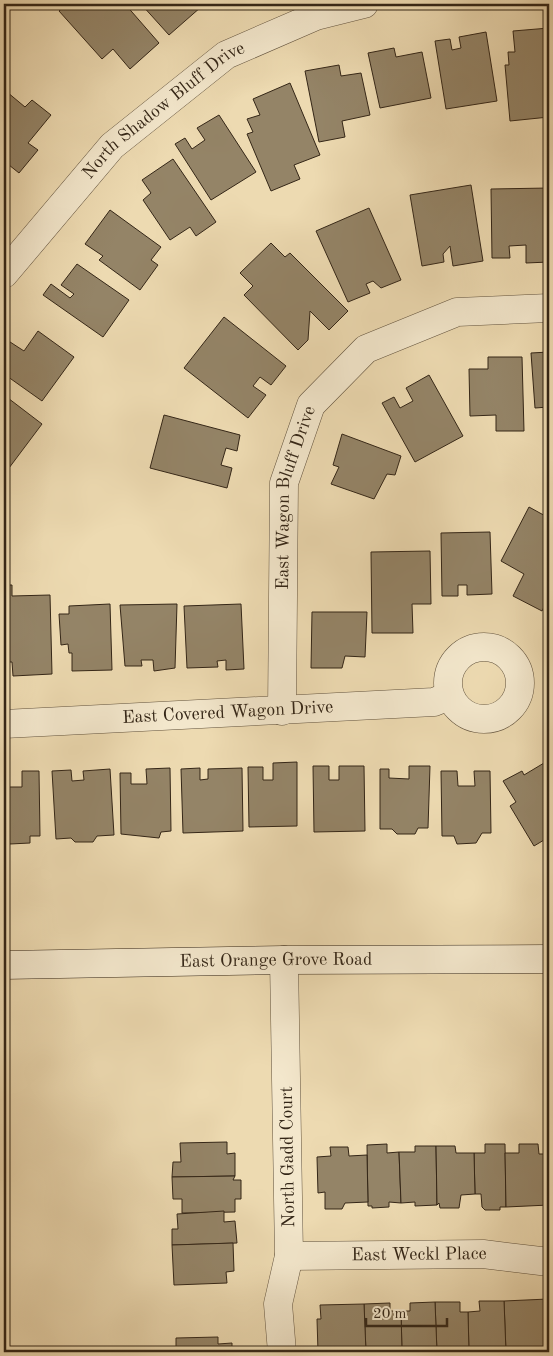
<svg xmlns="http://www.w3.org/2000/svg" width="553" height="1356" viewBox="0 0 553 1356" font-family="'Old Standard TT',serif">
<rect width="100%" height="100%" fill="#eddab1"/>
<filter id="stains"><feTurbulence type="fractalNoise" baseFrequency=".004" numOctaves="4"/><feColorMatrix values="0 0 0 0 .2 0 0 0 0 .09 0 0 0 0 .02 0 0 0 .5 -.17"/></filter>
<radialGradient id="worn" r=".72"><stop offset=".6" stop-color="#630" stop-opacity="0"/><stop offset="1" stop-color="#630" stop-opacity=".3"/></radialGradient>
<!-- building -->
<g fill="#948467" stroke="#342617">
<polygon points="67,4 125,4 159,43 130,69 113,49 102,59 59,11"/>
<polygon points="141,4 199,4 201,7 169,35"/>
<polygon points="549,28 549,117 510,121 505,65 509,65 508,52 515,52 513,31"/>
<polygon points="486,32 497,101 446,109 435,41 450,39 452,50 461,48 459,37"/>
<polygon points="394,48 396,57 422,52 431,98 380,108 368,53"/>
<polygon points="339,65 341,76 361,73 370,115 342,121 345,137 319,142 305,71"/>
<polygon points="290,83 320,155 294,165 300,179 271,191 247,134 253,132 247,119 260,115 253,99"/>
<polygon points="7,92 25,107 32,100 51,115 28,143 38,150 19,173 4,161 4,96"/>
<polygon points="219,115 256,172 211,200 175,144 185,138 192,149 205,140 197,128"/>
<polygon points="173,159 216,222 196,236 190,227 170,240 143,200 151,193 142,180"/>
<polygon points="471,185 483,261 453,266 450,246 443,254 444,262 422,266 410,195"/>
<polygon points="549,188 549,262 526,263 526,245 509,246 510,258 492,258 491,189"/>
<polygon points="369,208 401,280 381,288 373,281 366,284 370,293 348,302 316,231"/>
<polygon points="110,210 161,247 151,260 158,265 140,290 99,260 103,256 85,244"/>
<polygon points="271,243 285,257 290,253 348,311 329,330 310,311 308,340 298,350 244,295 253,286 240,273"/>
<polygon points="77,264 129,300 103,337 43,295 51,284 70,298 74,294 61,285"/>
<polygon points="224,317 286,366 271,385 260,377 253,386 266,395 248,418 184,368"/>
<polygon points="38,331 74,357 42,401 4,374 4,345 7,340 24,351"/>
<polygon points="549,352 549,407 535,408 531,353"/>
<polygon points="488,357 522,357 524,431 496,431 496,415 470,416 469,369 488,369"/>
<polygon points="429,375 463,436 415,462 382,403 394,397 400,408 413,401 406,388"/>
<polygon points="4,395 42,424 9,468 4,464"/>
<polygon points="164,415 240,435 237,451 226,448 221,465 232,468 227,488 150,468"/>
<polygon points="342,434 401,456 395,475 387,474 374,499 331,484 339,467 333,465"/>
<polygon points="529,507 549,518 549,597 542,611 513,596 524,574 501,561"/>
<polygon points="490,532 492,594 467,595 467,585 458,585 458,596 442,596 441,533"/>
<polygon points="430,551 431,604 412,604 413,633 372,633 371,552"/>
<polygon points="4,585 12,585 12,596 50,595 52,674 13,676 12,662 4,662"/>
<polygon points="110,604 112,670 72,671 72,653 69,653 68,644 61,645 59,614 69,614 69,606"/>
<polygon points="177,604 175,668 154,671 153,660 141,660 142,666 125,666 120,605"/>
<polygon points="241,604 244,669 226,670 226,660 217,661 218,667 187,668 184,606"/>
<polygon points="312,612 367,612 365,657 345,656 342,668 311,668"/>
<polygon points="297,762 297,826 249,827 248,767 263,767 263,780 273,780 273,763"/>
<polygon points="544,763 549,771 549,837 534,846 510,806 516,802 503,781 522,771 524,775"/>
<polygon points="313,766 329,766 329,780 339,780 339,766 364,766 365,831 314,832"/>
<polygon points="409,766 430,766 428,828 418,828 415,834 397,834 392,829 380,829 380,769 389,769 389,778 409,779"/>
<polygon points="170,768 171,831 161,832 159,838 121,834 120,773 131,773 131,784 147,784 146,769"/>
<polygon points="200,768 200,780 208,779 208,769 242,768 243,831 183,833 181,769"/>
<polygon points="110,769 114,835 97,836 93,842 75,842 71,838 56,839 52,771 71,770 72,781 84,780 83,771"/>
<polygon points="22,771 39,771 40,836 30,836 30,843 10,844 7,838 4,839 4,774 5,787 22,787"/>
<polygon points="441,771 457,771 458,786 475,786 474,771 490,771 491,833 482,833 476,843 457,844 454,836 442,836"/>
<polygon points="227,1142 227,1154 235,1153 235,1176 172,1177 173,1162 181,1162 180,1143"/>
<polygon points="387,1144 387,1153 399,1152 401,1203 389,1202 389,1207 372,1208 372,1206 368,1206 367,1145"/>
<polygon points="485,1144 505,1144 506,1207 500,1207 500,1210 485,1210 482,1207 481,1194 475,1194 474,1153 485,1153"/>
<polygon points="519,1144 538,1144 539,1154 549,1154 549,1205 506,1207 505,1153 519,1153"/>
<polygon points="415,1146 436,1146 437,1205 415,1206 415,1202 401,1203 399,1152 415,1152"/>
<polygon points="436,1146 455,1146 456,1153 474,1153 475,1194 461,1195 459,1208 440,1208 439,1203 437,1205"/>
<polygon points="330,1147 348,1147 349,1156 367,1155 368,1202 345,1203 342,1209 325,1209 325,1192 318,1193 317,1157 331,1156"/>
<polygon points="235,1176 233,1180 241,1180 241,1199 235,1199 235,1212 182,1213 182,1199 173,1199 172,1177"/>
<polygon points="224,1211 224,1222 235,1221 237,1243 172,1245 172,1229 178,1229 177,1214"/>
<polygon points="233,1243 234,1271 226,1272 227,1283 174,1285 172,1245"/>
<polygon points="548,1299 549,1352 506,1352 504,1301"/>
<polygon points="479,1301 504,1301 506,1352 469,1352 468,1312 480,1311"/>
<polygon points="435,1302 460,1302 460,1312 468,1312 469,1352 437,1352"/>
<polygon points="435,1302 437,1352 402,1352 401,1311 410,1311 410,1303"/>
<polygon points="390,1303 390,1311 401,1311 402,1352 366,1352 364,1304"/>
<polygon points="364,1304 366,1352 318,1352 317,1319 321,1319 320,1305"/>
<polygon points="218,1337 218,1344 232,1343 232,1352 176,1352 176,1338"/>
</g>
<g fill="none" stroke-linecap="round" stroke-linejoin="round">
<defs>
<g id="street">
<path id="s1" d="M4,274L112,146L226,55L316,16L364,4"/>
<circle cx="484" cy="683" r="36"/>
<path id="s2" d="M282,711L284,483L311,405L366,349L457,312L549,308"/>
<path id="s3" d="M4,724L434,702L449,696"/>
<path id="s4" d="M289,1256L483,1254L549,1262"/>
<polyline points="282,1352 278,1304 289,1256 284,960"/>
</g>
<g id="secondary">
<path id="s5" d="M4,965L284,960L549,959"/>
</g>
</defs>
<!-- street casing -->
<use href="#street" stroke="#62533e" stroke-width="29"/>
<!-- secondary casing -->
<use href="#secondary" stroke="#342617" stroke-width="29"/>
<!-- street -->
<use href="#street" stroke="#f3e7cc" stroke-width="28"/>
<!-- secondary -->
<use href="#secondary" stroke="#f3e7cc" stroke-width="28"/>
</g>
<g text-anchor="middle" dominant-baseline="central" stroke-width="4" stroke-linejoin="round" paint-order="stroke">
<!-- street labels -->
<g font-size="18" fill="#342617" stroke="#f3e7cc">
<text stroke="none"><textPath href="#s1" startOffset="230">North Shadow Bluff Drive</textPath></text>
<text stroke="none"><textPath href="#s2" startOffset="215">East Wagon Bluff Drive</textPath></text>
<text stroke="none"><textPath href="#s3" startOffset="224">East Covered Wagon Drive</textPath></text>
<text stroke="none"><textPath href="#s5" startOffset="272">East Orange Grove Road</textPath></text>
<text transform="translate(288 1157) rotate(-91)">North Gadd Court</text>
<text stroke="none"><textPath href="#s4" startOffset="130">East Weckl Place</textPath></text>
</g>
</g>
<!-- margin -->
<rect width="553" height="1356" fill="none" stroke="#eddab1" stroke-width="20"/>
<rect x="5" y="5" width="543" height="1346" fill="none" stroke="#342617" stroke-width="2.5"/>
<rect x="10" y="10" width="533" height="1336" fill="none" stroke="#342617"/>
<!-- scale -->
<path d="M366 1318v8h81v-8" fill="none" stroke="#342617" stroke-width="2.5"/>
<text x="373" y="1318" font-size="15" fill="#342617" stroke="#f3e7cc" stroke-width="4" paint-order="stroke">20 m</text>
<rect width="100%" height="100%" filter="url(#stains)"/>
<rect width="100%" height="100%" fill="url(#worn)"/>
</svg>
